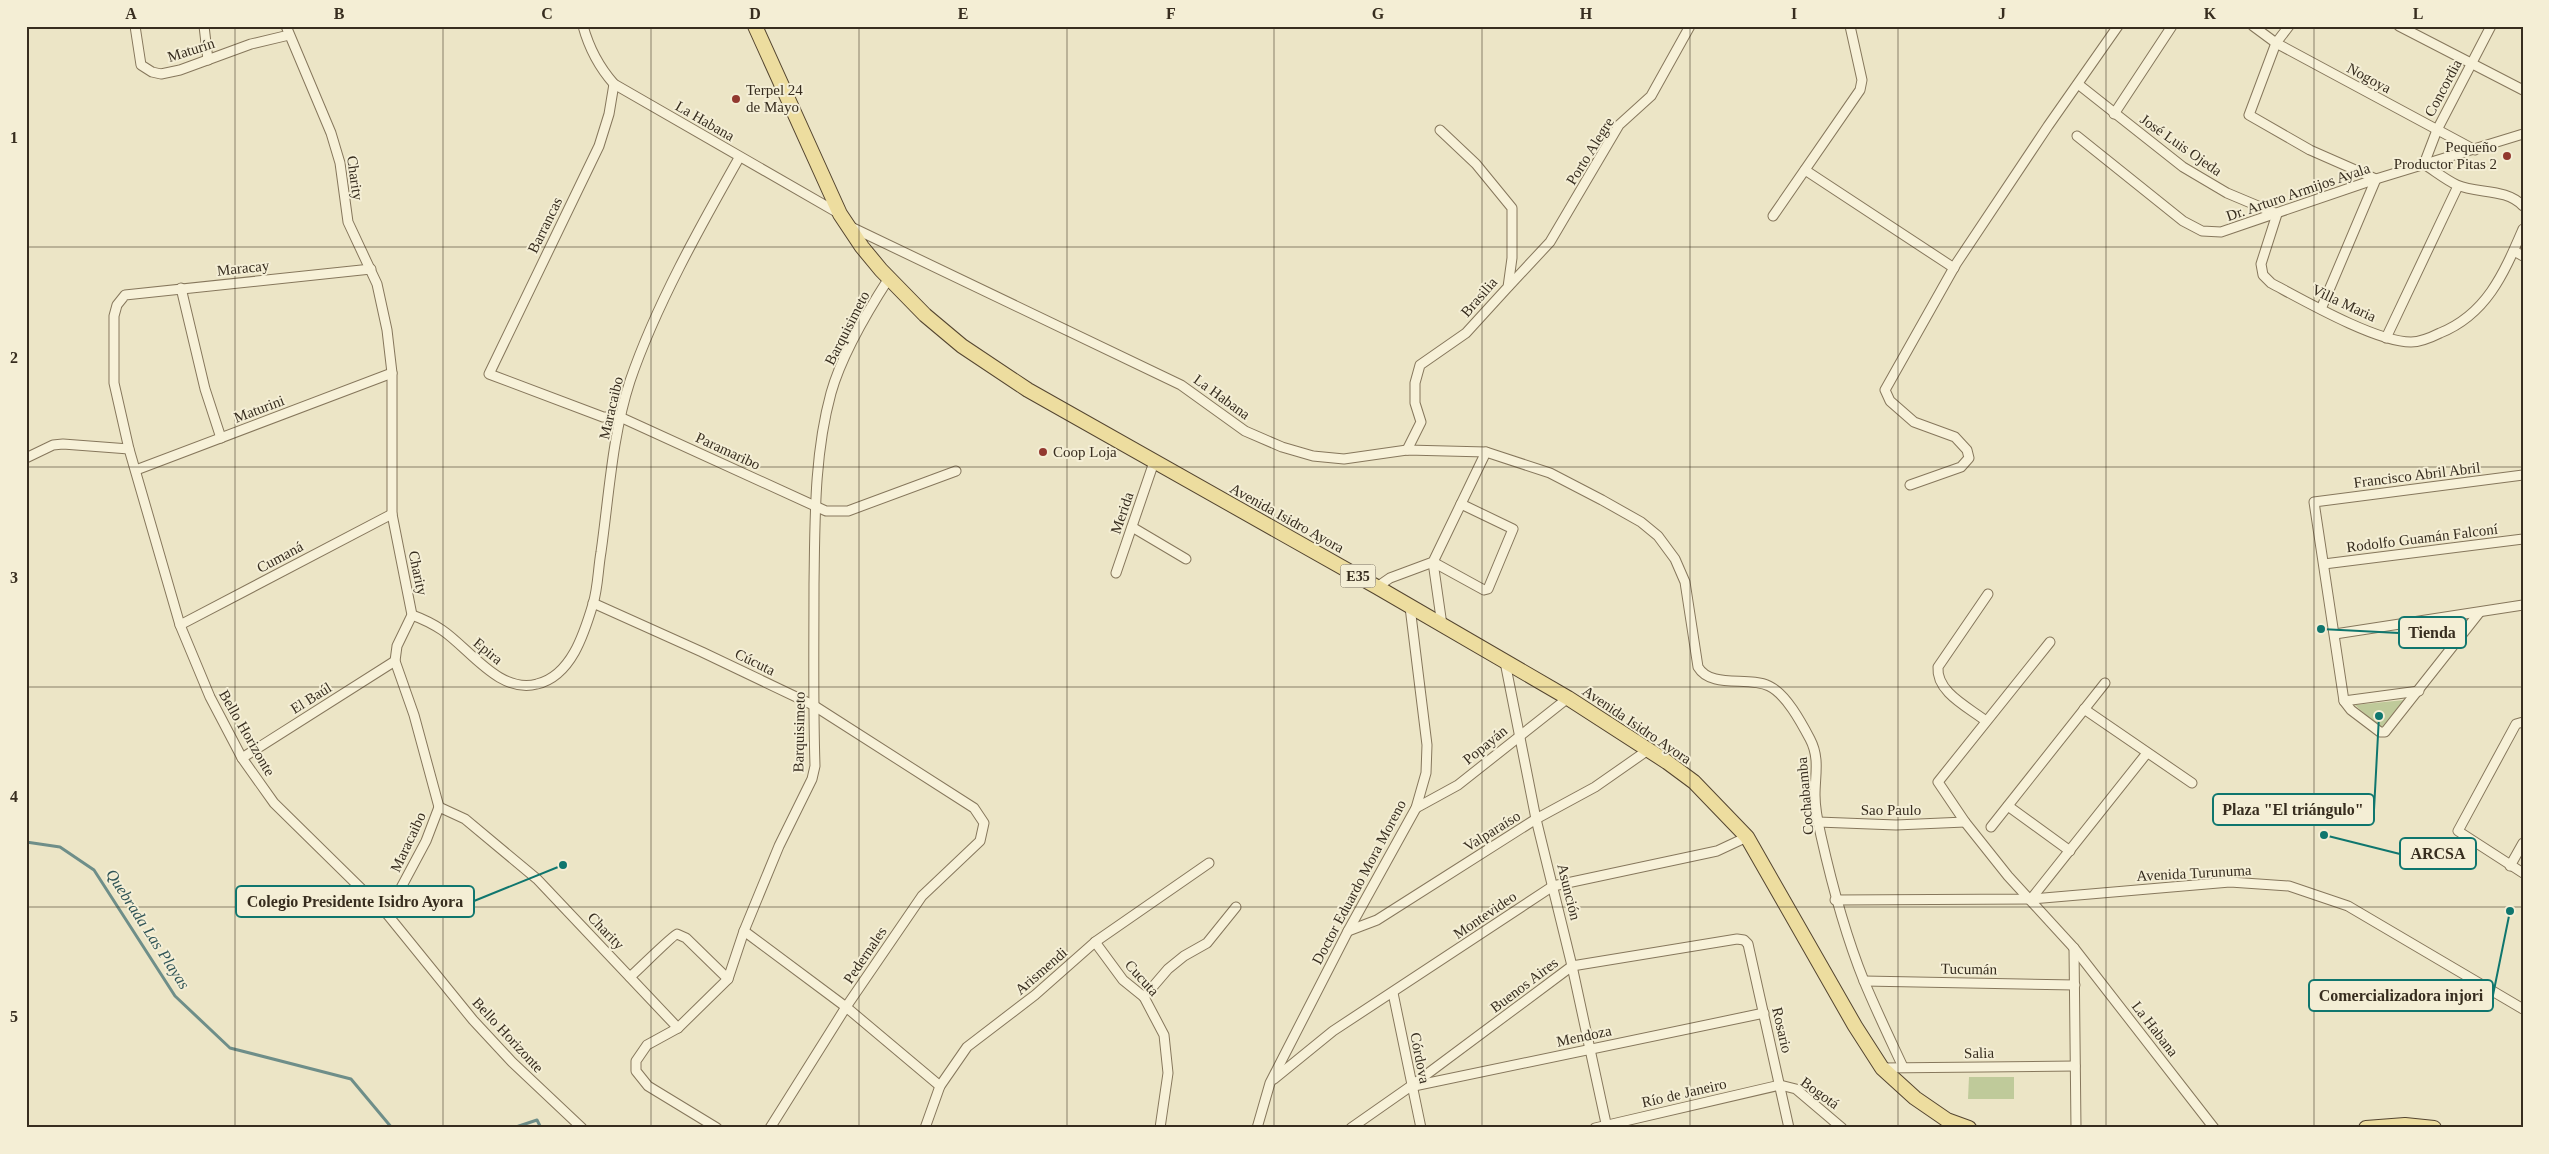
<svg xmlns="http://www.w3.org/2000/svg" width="2549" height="1154" viewBox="0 0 2549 1154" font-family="Georgia,serif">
<rect width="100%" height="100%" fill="#ece5c6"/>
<!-- green -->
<g fill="#bfca9a">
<polygon points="2404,700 2381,728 2355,705"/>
<polygon points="1969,1077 2014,1077 2014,1099 1968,1099"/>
</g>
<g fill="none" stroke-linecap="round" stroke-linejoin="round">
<!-- stream -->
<g stroke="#6e8e89" stroke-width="3">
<polyline points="26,842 60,847 94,870 175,996 230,1048 351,1079 392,1128"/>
<polyline points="513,1128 537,1120 541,1128"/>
</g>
<defs>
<g id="street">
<polyline points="135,26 141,65 152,72 161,74 180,70 251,44 289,35"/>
<polyline points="204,26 208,60"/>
<polyline points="286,26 331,133 340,163 348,222 377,284 387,330 392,373 392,514 412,615 397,646 395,661 414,715 439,807"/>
<path d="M583,26C589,48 599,67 614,84L840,214"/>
<polyline points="2253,26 2276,43 2475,150"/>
<polyline points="2289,26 2276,43 2249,115 2310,150 2376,179 2321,309"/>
<polyline points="2399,26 2523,90"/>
<path d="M2491,26L2437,130L2424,164C2435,171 2446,180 2457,185C2478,194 2506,188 2523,206"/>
<polyline points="614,84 609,114 599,146 489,374 603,417 620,417 826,511 848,511 956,471"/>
<path d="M2078,84L2183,167L2227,193L2277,214L2261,264L2263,275L2271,283C2303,300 2376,342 2411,342C2421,342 2432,337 2440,333C2487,314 2504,273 2523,229"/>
<polyline points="2114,114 2172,26"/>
<polyline points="2077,136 2183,221 2202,231 2221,232 2376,179 2523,134"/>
<polyline points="1805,170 1954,268"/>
<polyline points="1773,216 1860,90 1862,80 1850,26"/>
<path d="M849,226L1181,385L1245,431L1282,447L1313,456L1344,459L1407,450L1486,452L1550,473L1602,500L1641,522L1658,536L1675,559L1685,582L1698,667C1711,689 1748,676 1769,686C1786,694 1801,722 1810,739C1820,758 1815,775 1815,795C1815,809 1818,823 1821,836C1832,885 1845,934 1864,981C1876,1010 1890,1039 1903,1067"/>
<polyline points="2514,251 2523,256"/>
<polyline points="371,269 125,295 117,305 114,316 114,383 129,449 180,625 210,697 242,758 274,803 387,914 473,1020 512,1062 582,1128"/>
<polyline points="1509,286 1550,242 1619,125 1651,96 1690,26"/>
<polyline points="181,288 205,389 221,438"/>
<polyline points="2386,338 2458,186"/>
<polyline points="1407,450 1421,422 1415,403 1415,383 1420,365 1466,333 1508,287 1512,258 1512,208 1476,164 1440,130"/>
<polyline points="26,458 53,445 63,444 129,449"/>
<polyline points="136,470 392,373"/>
<polyline points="1910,485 1961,467 1969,458 1967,450 1955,437 1914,422 1890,401 1885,390 1956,264 2048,126 2118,26"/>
<polyline points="1132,527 1186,559"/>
<polyline points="1433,562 1484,590 1488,589 1513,529 1461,504"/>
<polyline points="1433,562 1442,625"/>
<polyline points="2324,564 2523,539"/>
<polyline points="1116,573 1154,462"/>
<polyline points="1377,587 1390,578 1433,562 1486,452"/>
<polyline points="593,603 702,652 813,705 974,808 984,823 980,841 922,896 846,1007 770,1128"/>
<polyline points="2479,613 2385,732 2380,732 2351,710 2344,701 2314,502 2523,475"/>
<path d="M412,615C423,619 433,624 442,630C470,649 499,694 537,684C571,676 584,634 593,604C598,588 598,569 601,552C609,496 612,436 630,381C656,305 700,227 739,158"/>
<polyline points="180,625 392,514"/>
<polyline points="2335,634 2523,605"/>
<polyline points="2050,642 1938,782 1965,822 2008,876 2074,948 2214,1128"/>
<polyline points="1505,662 1536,819 1572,966 1607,1128"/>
<polyline points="2344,701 2419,691"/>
<polyline points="2084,709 2192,783"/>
<path d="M1986,721C1968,707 1936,692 1938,667L1988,594"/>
<polyline points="2523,722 2516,724 2458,831 2523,873"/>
<polyline points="242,758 395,661"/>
<polyline points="2008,806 2070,851"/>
<polyline points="439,807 465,819 537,879 678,1028"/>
<polyline points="1416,808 1458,785 1568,698"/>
<polyline points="1818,822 1896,825 1965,822"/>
<polyline points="1991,827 2105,683"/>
<polyline points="2510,866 2523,843"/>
<polyline points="2031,899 2147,753"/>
<polyline points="1835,900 2031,899 2230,882 2289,886 2348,906 2523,1009"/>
<polyline points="387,914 426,841 439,807"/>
<polyline points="744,931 846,1007 940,1086"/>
<polyline points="1348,931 1377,920 1536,819 1595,787 1648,750"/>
<polyline points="1095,942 1123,980 1144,997 1164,1035 1168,1073 1160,1128"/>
<polyline points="2074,948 2076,1128"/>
<path d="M630,977C638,970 673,935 677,934L686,938L728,979"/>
<polyline points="1864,981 2075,985"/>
<polyline points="1393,993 1421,1128"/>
<polyline points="1144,997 1168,969 1184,956 1207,943 1236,907"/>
<polyline points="1882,1068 2075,1066"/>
<polyline points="1274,1079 1333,1031 1553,886 1717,851 1747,837"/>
<polyline points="1414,1086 1764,1013"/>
<path d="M717,1128L648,1086L636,1071V1061L647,1045L678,1028L728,979L744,931L779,846L812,779L815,766C813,705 814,645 814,584C815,520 814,455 831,393C841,357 869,309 889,278"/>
<polyline points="925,1128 940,1086 967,1047 1035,995 1095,942 1209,863"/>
<polyline points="1257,1128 1270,1083 1348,931 1416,808 1426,773 1427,745 1410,607"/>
<polyline points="1351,1128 1411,1086 1572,966 1737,939 1744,940 1748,944 1789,1128"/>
<polyline points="1595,1128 1780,1085 1796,1089 1842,1128"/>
</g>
<g id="primary">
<polyline points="755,26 840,214 862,247 881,270 925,315 962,346 1028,390 1377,587 1568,698 1667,762 1694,782 1747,837 1855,1026 1882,1068 1915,1098 1947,1120 1969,1128"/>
<polyline points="2366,1128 2405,1125 2434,1128"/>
</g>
</defs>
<!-- street casing -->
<use href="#street" stroke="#86775c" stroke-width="11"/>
<!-- primary casing -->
<use href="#primary" stroke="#544530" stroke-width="16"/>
<!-- street -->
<use href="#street" stroke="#f7f1d8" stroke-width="9"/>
<!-- primary -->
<use href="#primary" stroke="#eddd9f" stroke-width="14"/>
</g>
<!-- grid -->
<path fill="none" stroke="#372d1f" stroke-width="1" stroke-opacity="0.55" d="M235,26V1128M443,26V1128M651,26V1128M859,26V1128M1067,26V1128M1274,26V1128M1482,26V1128M1690,26V1128M1898,26V1128M2106,26V1128M2314,26V1128M26,247H2523M26,467H2523M26,687H2523M26,907H2523"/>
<!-- markers -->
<g fill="#92392f" stroke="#f4eed5" stroke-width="2">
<circle cx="736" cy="99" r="5"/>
<circle cx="2507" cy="156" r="5"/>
<circle cx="1043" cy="452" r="5"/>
</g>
<g text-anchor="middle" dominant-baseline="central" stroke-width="4" stroke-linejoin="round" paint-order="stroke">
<!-- shield labels -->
<rect fill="#f4eed5" stroke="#706756" stroke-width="1" x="1340.5" y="564.5" width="35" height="23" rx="4"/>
<g font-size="14" font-weight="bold" fill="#372d1f">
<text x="1358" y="576">E35</text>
</g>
<!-- street labels -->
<g font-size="15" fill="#372d1f" stroke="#f4eed5">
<text transform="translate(191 50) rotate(-18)">Maturín</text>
<text transform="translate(2369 78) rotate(28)">Nogoya</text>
<text transform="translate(2443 88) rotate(-62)">Concordia</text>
<text transform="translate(705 121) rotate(30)">La Habana</text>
<text transform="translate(2181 145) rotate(35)">José Luis Ojeda</text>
<text transform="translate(1590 151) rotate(-58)">Porto Alegre</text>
<text transform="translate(355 178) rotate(82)">Charity</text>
<text transform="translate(2298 192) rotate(-19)">Dr. Arturo Armijos Ayala</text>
<text transform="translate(545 225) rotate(-64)">Barrancas</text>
<text transform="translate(243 268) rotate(-6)">Maracay</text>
<text transform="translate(1479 297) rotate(-49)">Brasilia</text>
<text transform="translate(2344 303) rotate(25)">Villa Maria</text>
<text transform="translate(847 328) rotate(-63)">Barquisimeto</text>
<text transform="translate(1222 397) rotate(36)">La Habana</text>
<text transform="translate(611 408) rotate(-77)">Maracaibo</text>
<text transform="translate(259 409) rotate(-21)">Maturini</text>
<text transform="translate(728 451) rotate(25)">Paramaribo</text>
<text transform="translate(2417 475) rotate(-7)">Francisco Abril Abril</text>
<text transform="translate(1122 513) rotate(-71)">Merida</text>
<text transform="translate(1287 518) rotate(29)">Avenida Isidro Ayora</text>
<text transform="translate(2422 538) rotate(-7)">Rodolfo Guamán Falconí</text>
<text transform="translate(280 557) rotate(-28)">Cumaná</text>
<text transform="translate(418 573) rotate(78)">Charity</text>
<text transform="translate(488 651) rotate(40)">Epira</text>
<text transform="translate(755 662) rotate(26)">Cúcuta</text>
<text transform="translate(311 698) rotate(-32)">El Baúl</text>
<text transform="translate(1637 725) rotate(34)">Avenida Isidro Ayora</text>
<text transform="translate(799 732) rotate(-89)">Barquisimeto</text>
<text transform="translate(247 733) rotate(60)">Bello Horizonte</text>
<text transform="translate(1485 745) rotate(-39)">Popayán</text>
<text transform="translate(1805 796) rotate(-95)">Cochabamba</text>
<text x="1891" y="810">Sao Paulo</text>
<text transform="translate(1492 831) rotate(-32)">Valparaíso</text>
<text transform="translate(408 842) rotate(-65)">Maracaibo</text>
<text transform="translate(2194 873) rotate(-3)">Avenida Turunuma</text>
<text transform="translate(1359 882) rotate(-62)">Doctor Eduardo Mora Moreno</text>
<text transform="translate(1569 892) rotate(76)">Asunción</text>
<text transform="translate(1485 915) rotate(-34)">Montevideo</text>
<text transform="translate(606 931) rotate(46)">Charity</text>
<text transform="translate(865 955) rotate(-56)">Pedernales</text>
<text transform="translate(1969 969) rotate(1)">Tucumán</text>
<text transform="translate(1041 971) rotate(-41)">Arismendi</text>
<text transform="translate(1142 978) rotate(48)">Cucuta</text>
<text transform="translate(1524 985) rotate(-37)">Buenos Aires</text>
<text transform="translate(2155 1029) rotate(52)">La Habana</text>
<text transform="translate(1782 1030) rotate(77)">Rosario</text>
<text transform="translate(508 1035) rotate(47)">Bello Horizonte</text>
<text transform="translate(1584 1036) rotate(-12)">Mendoza</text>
<text transform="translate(1979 1053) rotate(-1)">Salia</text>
<text transform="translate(1420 1058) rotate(79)">Córdova</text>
<text transform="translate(1684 1093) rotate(-13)">Río de Janeiro</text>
<text transform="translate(1820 1093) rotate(36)">Bogotá</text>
</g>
<!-- poi labels -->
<g font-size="15" fill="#372d1f" stroke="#f4eed5" text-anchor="start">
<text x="746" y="90">Terpel 24<tspan x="746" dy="17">de Mayo</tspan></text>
<text x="2497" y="147" text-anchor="end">Pequeño<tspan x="2497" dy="17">Productor Pitas 2</tspan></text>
<text x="1053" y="452">Coop Loja</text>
</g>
<!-- water labels -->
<g font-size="16" font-style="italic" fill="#2f5456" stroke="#f4eed5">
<text transform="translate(148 929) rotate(57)">Quebrada Las Playas</text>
</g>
</g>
<!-- callouts -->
<path fill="none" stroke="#0f766e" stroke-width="2" d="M2321 629L2399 633M2379 716L2374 810M2324 835L2400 854M563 865L474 901M2510 911L2493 995"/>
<g fill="#0f766e" stroke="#f4eed5" stroke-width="2">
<circle cx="2321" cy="629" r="5"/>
<circle cx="2379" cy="716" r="5"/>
<circle cx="2324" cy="835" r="5"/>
<circle cx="563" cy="865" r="5"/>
<circle cx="2510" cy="911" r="5"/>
</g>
<g fill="#f4eed5" stroke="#0f766e" stroke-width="2">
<rect x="2399" y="617" width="67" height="31" rx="5"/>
<rect x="2213" y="794" width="161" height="31" rx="5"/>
<rect x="2400" y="838" width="76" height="31" rx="5"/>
<rect x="236" y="886" width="238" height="31" rx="5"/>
<rect x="2309" y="980" width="184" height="31" rx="5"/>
</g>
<g font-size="16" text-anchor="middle" font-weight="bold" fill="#372d1f">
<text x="2432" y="638">Tienda</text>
<text x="2293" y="815">Plaza "El triángulo"</text>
<text x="2438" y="859">ARCSA</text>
<text x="355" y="907">Colegio Presidente Isidro Ayora</text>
<text x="2401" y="1001">Comercializadora injori</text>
</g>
<!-- border -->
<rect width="2549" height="1154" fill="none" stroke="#f4eed5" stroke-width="55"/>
<rect x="28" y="28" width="2494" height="1098" fill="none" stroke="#372d1f" stroke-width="2"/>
<g font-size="16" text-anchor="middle" font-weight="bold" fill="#372d1f">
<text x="131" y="19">A</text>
<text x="339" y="19">B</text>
<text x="547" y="19">C</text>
<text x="755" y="19">D</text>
<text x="963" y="19">E</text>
<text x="1171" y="19">F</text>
<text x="1378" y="19">G</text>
<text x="1586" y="19">H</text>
<text x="1794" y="19">I</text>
<text x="2002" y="19">J</text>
<text x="2210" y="19">K</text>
<text x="2418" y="19">L</text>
<text x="14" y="143">1</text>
<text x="14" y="363">2</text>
<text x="14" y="583">3</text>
<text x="14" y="802">4</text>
<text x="14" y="1022">5</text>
</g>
</svg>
